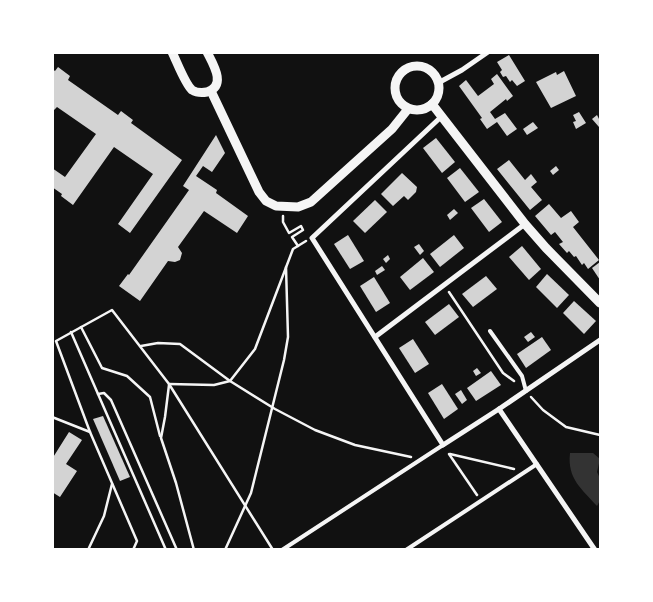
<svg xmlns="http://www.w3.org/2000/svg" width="653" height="602" viewBox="0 0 653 602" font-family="Raleway,sans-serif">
<rect width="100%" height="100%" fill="#111"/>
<!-- water -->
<path fill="#333" d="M570,453H593L600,459L597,472C602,480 603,498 597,506C582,489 567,479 570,453Z"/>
<!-- building -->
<g fill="#d3d3d3">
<polygon points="509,55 525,81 517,86 512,80 510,82 506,76 503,77 500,72 502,70 497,62"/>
<polygon points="58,67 70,76 68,80 118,115 121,111 133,120 131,123 182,160 130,233 118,224 153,174 114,147 73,205 61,196 62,194 52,187 52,168 65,177 96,134 57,107 52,112 52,69 55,71"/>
<polygon points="564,71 576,96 551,108 536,82 556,72 557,75"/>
<polygon points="497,74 513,96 507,101 506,99 490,112 495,119 505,113 517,129 507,136 497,122 487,129 480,119 482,118 459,86 466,80 478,96 494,84 491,79"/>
<polygon points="579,112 586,123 576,129 573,122 576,121 573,115"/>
<polygon points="597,115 600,121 600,126 599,127 592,119"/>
<polygon points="533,122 538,128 527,135 523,129"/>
<polygon points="216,135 225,153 212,172 203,166 196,176 217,190 216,193 248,216 237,233 204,211 178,247 182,253 180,260 175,262 168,261 140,301 119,286 128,274 129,275 189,190 183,186"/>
<polygon points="436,138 455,162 442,173 423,148"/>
<polygon points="509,160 525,180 531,174 537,182 531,187 542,200 530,210 497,169"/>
<polygon points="556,166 559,170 553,175 550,171"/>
<polygon points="460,168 479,192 465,202 447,178"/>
<polygon points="402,173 417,187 416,192 408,200 404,196 393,206 381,194"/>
<polygon points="484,199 502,222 489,232 471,208"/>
<polygon points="375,200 387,212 365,233 353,221"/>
<polygon points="549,204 561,218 571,211 579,222 573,227 599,260 588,269 584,263 582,265 576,256 574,257 569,251 567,253 559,244 563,242 555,232 551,235 535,216"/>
<polygon points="454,209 458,213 450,220 447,215"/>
<polygon points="348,235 364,261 350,269 334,244"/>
<polygon points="454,235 464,248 440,267 430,254"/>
<polygon points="419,244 424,251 420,255 414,247"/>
<polygon points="522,246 541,269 529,280 509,257"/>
<polygon points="388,255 390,259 386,263 383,259"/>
<polygon points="423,258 434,272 410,290 400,277"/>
<polygon points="600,262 600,280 592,268"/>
<polygon points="382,266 385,270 377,275 375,271"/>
<polygon points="547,274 569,295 557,308 536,287"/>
<polygon points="486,276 497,289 473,307 462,294"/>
<polygon points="374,277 390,303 376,312 360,286"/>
<polygon points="574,301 596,321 584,334 563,313"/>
<polygon points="449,304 459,317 435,335 425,322"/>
<polygon points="531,332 535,337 528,342 524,337"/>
<polygon points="542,337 551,350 526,368 517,354"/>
<polygon points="413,339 429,364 415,373 399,348"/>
<polygon points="477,368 481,373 476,376 473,371"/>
<polygon points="491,371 501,385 476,401 467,388"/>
<polygon points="442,384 458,409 444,419 428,393"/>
<polygon points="461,390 467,400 462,404 455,394"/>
<polygon points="103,416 130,477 120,481 93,419"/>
<polygon points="69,432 82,440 66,464 77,471 60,497 52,492 52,459"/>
</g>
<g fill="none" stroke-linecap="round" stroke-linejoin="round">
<!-- path -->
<g stroke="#f5f5f5" stroke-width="2.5">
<polyline points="283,216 283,222 289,233 301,226 303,230 292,237 298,246"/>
<polyline points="449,292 503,373 514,381"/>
<polyline points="81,327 102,368 127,376 150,397 160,436"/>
<polyline points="71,332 166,550"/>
<polyline points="141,346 158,343 180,344 230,381 275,409 315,430 355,445 411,457"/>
<polyline points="169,384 214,385 230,381 255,349 293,249 306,241"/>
<polyline points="169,385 165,417 161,438 176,483 194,550"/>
<polyline points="98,394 104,393 111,400 177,550"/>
<polyline points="531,397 543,410 566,427 600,435"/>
<polyline points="52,417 90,432 137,541 133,550"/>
<polyline points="90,432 56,341 112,310 169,384 273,550"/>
<polyline points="449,454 477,495"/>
<polyline points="450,454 514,469"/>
<polyline points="88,550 104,516 112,484"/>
<polyline points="225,550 251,493 284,360 288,337 286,267"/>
</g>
<!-- service -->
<g stroke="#f5f5f5" stroke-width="4">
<polyline points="490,331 522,376 526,391"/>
<polyline points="282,550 443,445"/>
<polyline points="406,550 537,464"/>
</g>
<!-- minor -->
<g stroke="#f5f5f5" stroke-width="5">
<polyline points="438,83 462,70 488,52"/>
<polyline points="442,116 312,238 443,445 499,409 600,340"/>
<polyline points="375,337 525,224"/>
<polyline points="499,409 595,550"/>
</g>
<!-- tertiary -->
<g stroke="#f5f5f5" stroke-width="9">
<path d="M172,52C177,62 185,84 192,90C197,93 202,93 207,92C227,86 213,64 207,52"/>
<circle cx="417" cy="88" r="22"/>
<polyline points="211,91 259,192 266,201 276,206 298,207 311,202 392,129 408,109"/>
<polyline points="432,104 525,224 546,248 600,303"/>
</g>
</g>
<!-- border -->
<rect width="653" height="602" fill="none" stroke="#ffffff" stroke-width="108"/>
</svg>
